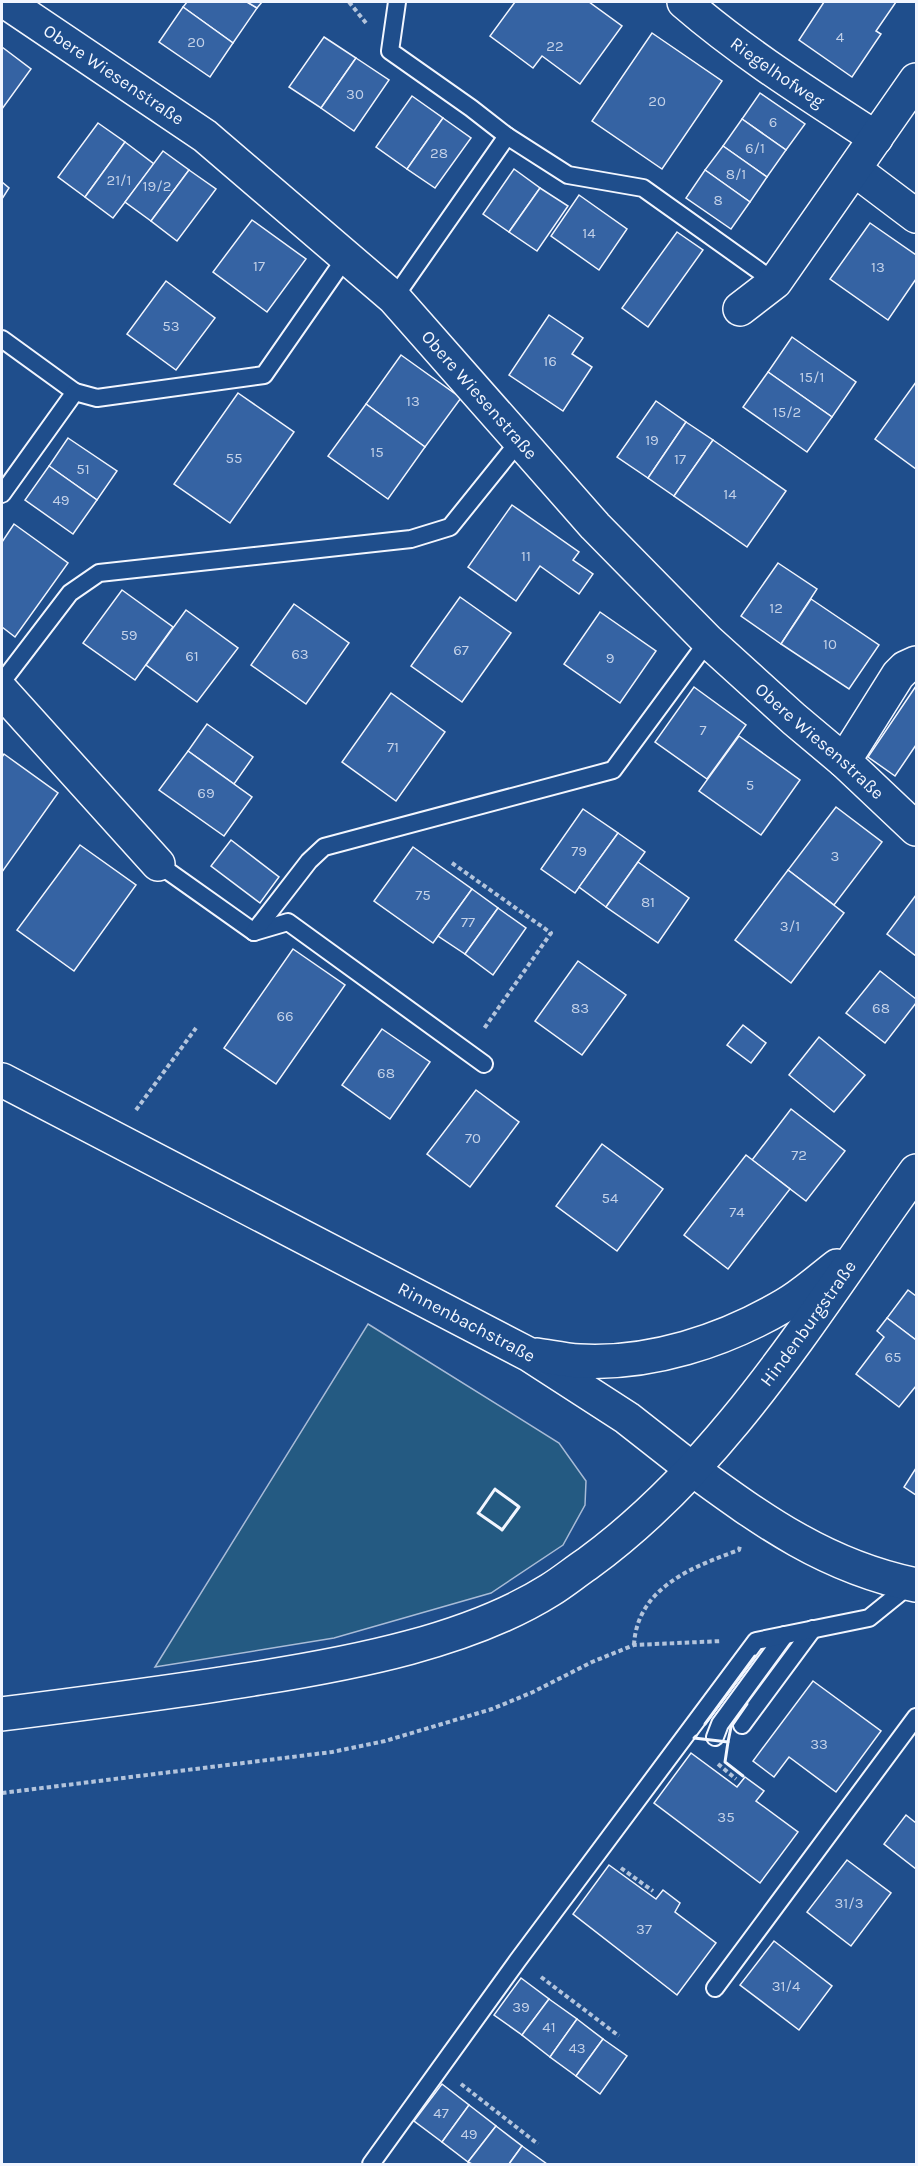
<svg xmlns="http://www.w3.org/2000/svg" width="918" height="2166" viewBox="0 0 918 2166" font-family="Karla,sans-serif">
<rect width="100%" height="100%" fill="#1f4e8c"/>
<!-- green -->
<polygon fill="#245a82" stroke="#a8bbd7" stroke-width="1.5" points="368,1324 559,1443 586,1481 585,1505 563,1545 491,1593 334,1638 155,1667"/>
<!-- building -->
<g fill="#3563a3" stroke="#f2f6ff" stroke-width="1.5">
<polygon points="187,2 247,2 257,8 233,43 183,7"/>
<polygon points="247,2 262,2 257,8"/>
<polygon points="515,2 589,2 622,26 580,84 542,56 533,68 490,36"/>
<polygon points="824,2 896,2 876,31 881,34 852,77 799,40"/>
<polygon points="183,7 233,43 210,77 159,42"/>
<polygon points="652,33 722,81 662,169 592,121"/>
<polygon points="324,37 356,58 321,108 289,87"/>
<polygon points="2,47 31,69 2,109"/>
<polygon points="356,58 389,80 354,131 321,108"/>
<polygon points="760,93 805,124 786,150 742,119"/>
<polygon points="412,96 443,118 407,169 376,147"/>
<polygon points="443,118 471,138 435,188 407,169"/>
<polygon points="742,119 786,150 767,177 723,146"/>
<polygon points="98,123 125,142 85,197 58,177"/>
<polygon points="125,142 154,164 113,218 85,197"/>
<polygon points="723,146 767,177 750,202 705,170"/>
<polygon points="163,151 189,170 151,221 125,202"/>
<polygon points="514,169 540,188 509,232 483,214"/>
<polygon points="189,170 216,189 177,241 151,221"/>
<polygon points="705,170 750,202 731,229 686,198"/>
<polygon points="2,182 9,188 2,199"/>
<polygon points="540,188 568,206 537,251 509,232"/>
<polygon points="579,195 627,229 599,270 551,236"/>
<polygon points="252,220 306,259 267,312 213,272"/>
<polygon points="870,223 916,255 916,279 888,320 830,279"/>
<polygon points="677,232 703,250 648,327 622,308"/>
<polygon points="166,281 215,318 176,370 127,334"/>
<polygon points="549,315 583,338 572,354 592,367 563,411 509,375"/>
<polygon points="792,337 856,382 832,417 768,372"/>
<polygon points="401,355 461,398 425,447 366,404"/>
<polygon points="768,372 832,417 807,452 743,407"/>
<polygon points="916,382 916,469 875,439"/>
<polygon points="238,393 294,432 230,523 174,484"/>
<polygon points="656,401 686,422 648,478 617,457"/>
<polygon points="366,404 425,447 388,499 328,456"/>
<polygon points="686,422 713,440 674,496 648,478"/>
<polygon points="68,438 117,471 97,500 49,466"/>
<polygon points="713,440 786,491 747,547 674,496"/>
<polygon points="49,466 97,500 73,534 25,500"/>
<polygon points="512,505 579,552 573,560 593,574 579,594 540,566 516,601 468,567"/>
<polygon points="14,524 68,563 15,637 2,627 2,542"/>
<polygon points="778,563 817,589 781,644 741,616"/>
<polygon points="122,590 173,627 135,680 83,643"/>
<polygon points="460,597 511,633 462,702 411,666"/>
<polygon points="811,599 879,645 849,689 781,644"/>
<polygon points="294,604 349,643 306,704 251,665"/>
<polygon points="186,610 238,648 197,702 146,665"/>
<polygon points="600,612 656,651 620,703 564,664"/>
<polygon points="916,686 916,745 895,776 868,757"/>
<polygon points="694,687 746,725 707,779 655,742"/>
<polygon points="391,693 445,732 396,801 342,762"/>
<polygon points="207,724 253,757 234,784 188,751"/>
<polygon points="739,736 800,780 761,835 699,791"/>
<polygon points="188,751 252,797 224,836 159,790"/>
<polygon points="4,754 58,793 2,872 2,757"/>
<polygon points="836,807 882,842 834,905 788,870"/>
<polygon points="583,809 618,833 575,893 541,869"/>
<polygon points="618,833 645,852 606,907 579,887"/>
<polygon points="231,840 279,877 260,903 211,866"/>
<polygon points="80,845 136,885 74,971 17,930"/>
<polygon points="413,847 472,889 433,943 374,901"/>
<polygon points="638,862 689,898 658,943 606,907"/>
<polygon points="788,870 844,913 791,983 735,940"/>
<polygon points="472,889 498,908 465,954 438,936"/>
<polygon points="916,895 916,956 887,934"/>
<polygon points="498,908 526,928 493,975 465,954"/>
<polygon points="293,949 345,985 276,1084 224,1048"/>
<polygon points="578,961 626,995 582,1055 535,1021"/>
<polygon points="880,971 916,999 916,1003 885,1043 846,1013"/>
<polygon points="743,1025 766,1043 751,1063 727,1045"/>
<polygon points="382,1029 430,1062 390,1119 342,1085"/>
<polygon points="819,1037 865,1075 834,1112 789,1075"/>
<polygon points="476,1090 519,1122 470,1187 427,1154"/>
<polygon points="791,1109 845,1151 806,1201 752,1160"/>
<polygon points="602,1144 663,1189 617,1251 556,1206"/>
<polygon points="746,1155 790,1189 728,1269 684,1235"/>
<polygon points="908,1290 916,1296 916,1340 887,1318"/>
<polygon points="887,1318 916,1340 916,1386 899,1407 856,1374 884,1337 877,1331"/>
<polygon points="916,1468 916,1495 904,1487"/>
<polygon points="813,1681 881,1731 836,1792 789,1757 774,1777 753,1761"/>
<polygon points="691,1753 737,1787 745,1777 764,1791 756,1801 798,1832 760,1883 654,1803"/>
<polygon points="906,1815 916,1823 916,1869 884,1844"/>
<polygon points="847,1860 891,1893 851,1946 807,1912"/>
<polygon points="609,1865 656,1899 663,1890 680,1903 675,1912 716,1943 677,1995 573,1914"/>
<polygon points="774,1941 832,1986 799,2030 740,1985"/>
<polygon points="521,1978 549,1999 522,2035 494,2015"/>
<polygon points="549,1999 577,2019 550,2057 522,2035"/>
<polygon points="577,2019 603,2039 576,2076 550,2057"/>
<polygon points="603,2039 627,2056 600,2094 576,2076"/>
<polygon points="442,2084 469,2105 442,2142 414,2121"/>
<polygon points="469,2105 496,2126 468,2162 442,2142"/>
<polygon points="496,2126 522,2146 509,2164 472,2164 468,2162"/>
<polygon points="522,2146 547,2164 509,2164"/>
</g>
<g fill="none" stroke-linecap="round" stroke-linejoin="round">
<defs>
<g id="service">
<polyline points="397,2 390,51 471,108 507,136 568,175 643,188 775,282"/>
<polyline points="394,298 507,136"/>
<polyline points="2,339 75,392"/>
<polyline points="2,494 75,392 97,398 264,375 346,257"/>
<polyline points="2,682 70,593 99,573 411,539 450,527 520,440"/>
<polyline points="158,864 254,932 288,922 484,1064"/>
<polyline points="254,932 309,861 324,847 613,770 708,641"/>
<polyline points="742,1725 813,1629"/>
<polyline points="715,1737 720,1724 785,1635"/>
<polyline points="715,1988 916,1717"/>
<polyline points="371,2164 518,1960 756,1641 869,1618 911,1584"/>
</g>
<g id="minor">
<path id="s1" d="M6,2L205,136L394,298L595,526L708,641L794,719L844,761L916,829"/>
<path id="s2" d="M684,2C744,54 810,95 876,138"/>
<polyline points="855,170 916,216"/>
<polyline points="740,309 775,282 916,80"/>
<polyline points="2,691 158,864"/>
<polyline points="844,761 898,675 905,668 916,663"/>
</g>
<path id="tertiary" d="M692,1469C763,1521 827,1567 916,1585"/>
<g id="secondary">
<path id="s3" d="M2,1080L528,1354L627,1418L692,1469"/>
<path d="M537,1355C551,1357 565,1360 579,1361C650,1365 724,1341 785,1305C804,1294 820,1279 837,1266"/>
<path id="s4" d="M2,1714C88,1703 174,1692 259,1678C353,1663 469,1641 550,1590C563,1582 575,1572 587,1564C727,1462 816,1309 916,1171"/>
</g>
</defs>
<!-- service casing -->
<use href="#service" stroke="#f2f6ff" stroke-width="20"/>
<!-- minor casing -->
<use href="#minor" stroke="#f2f6ff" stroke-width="36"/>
<!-- tertiary casing -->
<use href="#tertiary" stroke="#f2f6ff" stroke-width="36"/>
<!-- secondary casing -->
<use href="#secondary" stroke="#f2f6ff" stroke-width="36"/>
<!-- path -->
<g stroke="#b3c4dc" stroke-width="4" stroke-dasharray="4.5 3" stroke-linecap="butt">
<polyline points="349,2 366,23"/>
<polyline points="452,863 551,933 483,1030"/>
<polyline points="136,1110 196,1028"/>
<path d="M634,1645C637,1588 692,1567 739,1550L740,1546"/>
<polyline points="718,1764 736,1779"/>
<polyline points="2,1793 332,1752 385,1741 492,1709 533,1692 592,1662 634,1645 722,1641"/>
<polyline points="621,1868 653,1891"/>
<polyline points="541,1977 619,2036"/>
<polyline points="461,2084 538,2144"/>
</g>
<!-- service -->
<use href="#service" stroke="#1f4e8c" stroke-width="16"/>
<!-- minor -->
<use href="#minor" stroke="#1f4e8c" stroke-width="33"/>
<!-- tertiary -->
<use href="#tertiary" stroke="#1f4e8c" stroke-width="33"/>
<!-- secondary -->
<use href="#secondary" stroke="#1f4e8c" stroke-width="33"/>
<!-- wall -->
<g stroke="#f2f6ff" stroke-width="3">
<polyline points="496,1490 518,1506"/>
<polyline points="479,1512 495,1489"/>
<polyline points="478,1513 501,1529"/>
<polyline points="502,1530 519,1507"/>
<polyline points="705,1724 755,1656"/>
<polyline points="696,1736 694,1738 728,1742 731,1727 747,1704"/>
<polyline points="728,1742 725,1762 743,1776"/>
</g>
</g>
<g text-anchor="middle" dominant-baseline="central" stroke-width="4.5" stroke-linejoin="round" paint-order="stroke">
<!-- number labels -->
<g font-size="15" fill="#c3d1e8">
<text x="840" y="37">4</text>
<text x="196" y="42">20</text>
<text x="555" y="46">22</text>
<text x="355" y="94">30</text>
<text x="657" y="101">20</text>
<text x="773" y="122">6</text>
<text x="755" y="148">6/1</text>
<text x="439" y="153">28</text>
<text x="736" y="174">8/1</text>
<text x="119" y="180">21/1</text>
<text x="157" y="186">19/2</text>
<text x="718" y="200">8</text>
<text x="589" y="233">14</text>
<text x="259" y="266">17</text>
<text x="878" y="267">13</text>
<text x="171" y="326">53</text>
<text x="550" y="361">16</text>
<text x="812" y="377">15/1</text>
<text x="413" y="401">13</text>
<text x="787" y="412">15/2</text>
<text x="652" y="440">19</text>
<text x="377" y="452">15</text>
<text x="234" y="458">55</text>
<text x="680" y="459">17</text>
<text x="83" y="469">51</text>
<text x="730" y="494">14</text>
<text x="61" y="500">49</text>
<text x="526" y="556">11</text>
<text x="776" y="608">12</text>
<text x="129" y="635">59</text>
<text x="830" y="644">10</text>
<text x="461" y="650">67</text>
<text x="300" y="654">63</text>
<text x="192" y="656">61</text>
<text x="610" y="658">9</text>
<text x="703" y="730">7</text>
<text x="393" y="747">71</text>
<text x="750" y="785">5</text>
<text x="206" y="793">69</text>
<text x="579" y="851">79</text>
<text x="835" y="856">3</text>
<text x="423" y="895">75</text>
<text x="648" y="902">81</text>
<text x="468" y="922">77</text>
<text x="790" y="926">3/1</text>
<text x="580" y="1008">83</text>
<text x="881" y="1008">68</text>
<text x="285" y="1016">66</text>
<text x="386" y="1073">68</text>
<text x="473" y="1138">70</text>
<text x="799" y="1155">72</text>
<text x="610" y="1198">54</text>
<text x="737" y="1212">74</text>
<text x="893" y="1357">65</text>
<text x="819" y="1744">33</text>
<text x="726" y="1817">35</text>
<text x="849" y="1903">31/3</text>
<text x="644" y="1929">37</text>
<text x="786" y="1986">31/4</text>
<text x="521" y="2007">39</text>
<text x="549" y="2027">41</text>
<text x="577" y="2048">43</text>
<text x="441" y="2113">47</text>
<text x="469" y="2134">49</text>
</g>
<!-- street labels -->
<g font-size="18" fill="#f2f6ff" stroke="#1f4e8c">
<text stroke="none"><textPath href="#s2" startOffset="117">Riegelhofweg</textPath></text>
<text stroke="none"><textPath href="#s1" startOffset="130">Obere Wiesenstraße</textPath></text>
<text stroke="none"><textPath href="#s1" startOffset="618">Obere Wiesenstraße</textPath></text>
<text stroke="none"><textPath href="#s1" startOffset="1104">Obere Wiesenstraße</textPath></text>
<text stroke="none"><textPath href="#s3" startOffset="524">Rinnenbachstraße</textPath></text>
<text stroke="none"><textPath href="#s4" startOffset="939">Hindenburgstraße</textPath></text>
</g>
</g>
<!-- border -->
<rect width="918" height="2166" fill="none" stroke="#f2f6ff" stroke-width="6"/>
</svg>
